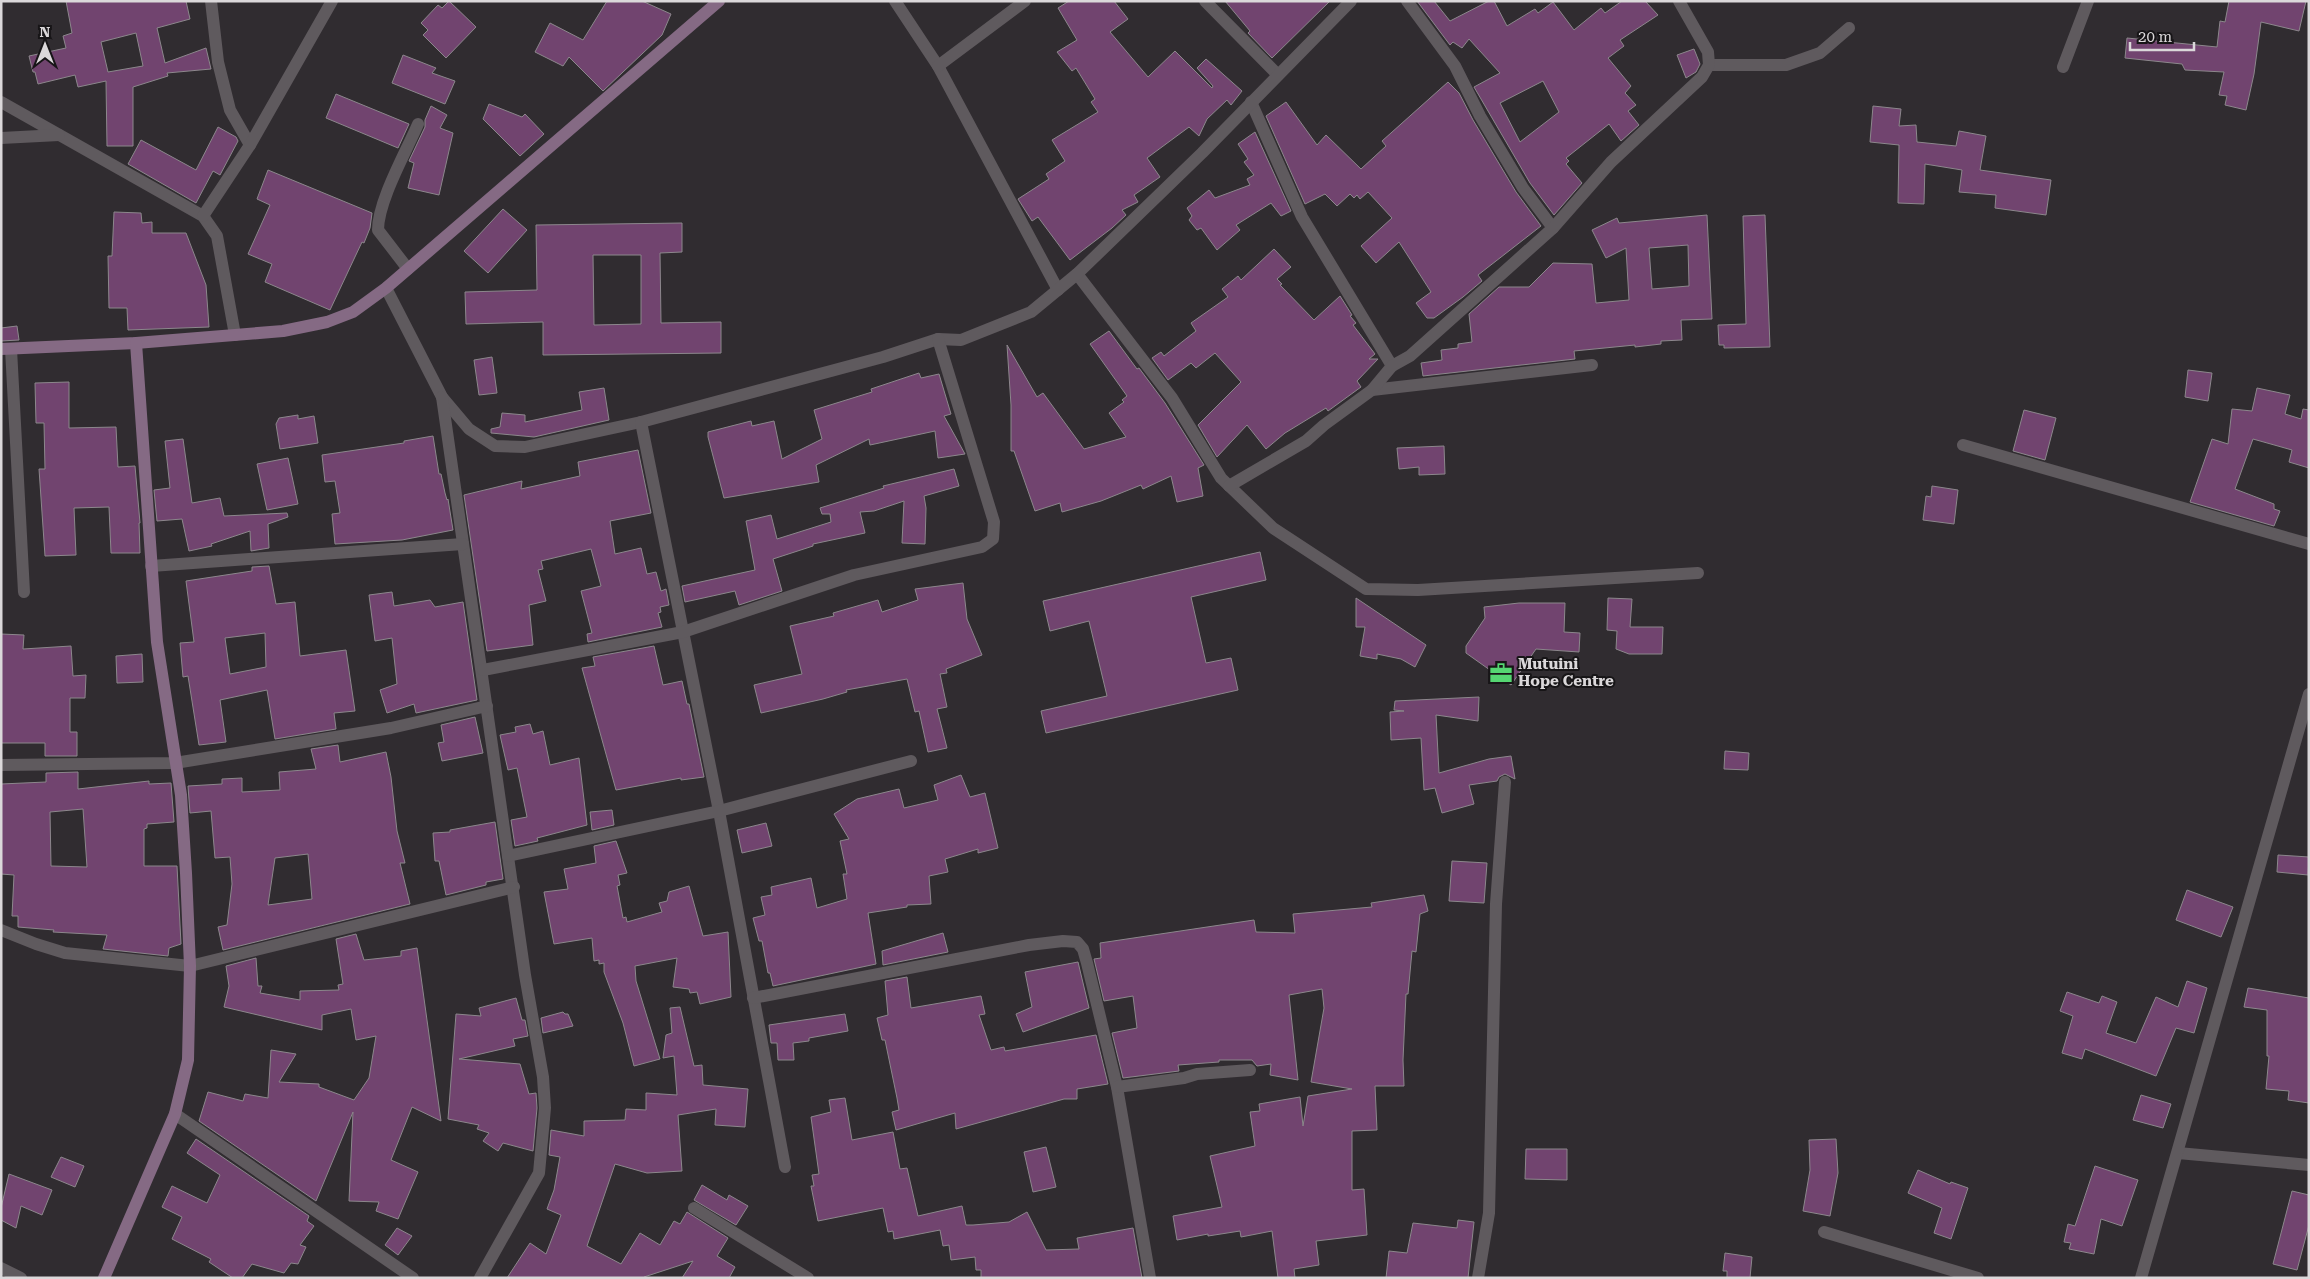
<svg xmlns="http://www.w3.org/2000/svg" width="2310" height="1279" viewBox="0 0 2310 1279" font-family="'Roboto Serif',serif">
<rect width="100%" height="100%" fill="#302c30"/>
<!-- building -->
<g fill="#71446f" stroke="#8c878c" fill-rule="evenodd">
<path d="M66,1H186L190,19L157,28L165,63L206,48L211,69L167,73L168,76L133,87V146H107L106,81L78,87L75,75L38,84L35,72H33L29,56L66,48L63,36L72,33ZM136,33L143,66L108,72L101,42Z"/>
<polygon points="449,1 476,27 446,58 423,35 428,30 421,23 438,5 442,8"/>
<polygon points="607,1 642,1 671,14 662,35 603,91 569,57 563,66 535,52 550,23 583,40"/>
<polygon points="1069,1 1114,1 1128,19 1110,32 1148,77 1175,51 1212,88 1213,86 1197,68 1206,59 1242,91 1231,105 1227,100 1207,119 1199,136 1189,127 1147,158 1160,177 1134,195 1138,202 1122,210 1126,215 1112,228 1070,260 1038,217 1032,221 1018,199 1049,179 1046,174 1065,161 1052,140 1098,112 1091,102 1095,99 1076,68 1072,71 1057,52 1077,40 1058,8"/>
<polygon points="1225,1 1330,1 1272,58 1248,33 1250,31"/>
<path d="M1417,1H1434L1450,21L1489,1H1494L1507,26L1535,9L1538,13L1553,2L1574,30L1601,8L1605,13L1622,1H1645L1658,15L1620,40L1624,46L1608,58L1631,86L1625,93L1636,105L1628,111L1639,125L1621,141L1609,124L1566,158L1569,161L1566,164L1582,183L1554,215L1530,183L1474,87L1500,73L1469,39L1462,48L1453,42L1450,45ZM1543,81L1559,112L1520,142L1500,103Z"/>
<polygon points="2229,1 2306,1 2299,31 2261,22 2254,74 2246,110 2225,105 2227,96 2219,95 2224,72 2185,70 2182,64 2125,58 2127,38 2217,47 2220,21 2225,22"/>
<polygon points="1694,49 1700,64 1696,72 1686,78 1677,55"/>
<polygon points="403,55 436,68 432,73 455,81 445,104 392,83"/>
<polygon points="1448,82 1459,93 1473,120 1516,192 1541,226 1478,275 1482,281 1463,297 1434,318 1427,318 1416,303 1431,292 1399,242 1376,263 1361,246 1392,218 1368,192 1360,199 1357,195 1354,198 1350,194 1337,206 1325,194 1305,204 1266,116 1286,102 1317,145 1326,135 1361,169 1386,146 1382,141"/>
<polygon points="336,94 409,124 398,148 326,118"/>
<polygon points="489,104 522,117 525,114 544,134 520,156 483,119"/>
<polygon points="431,106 447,115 440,128 453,133 439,195 408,188 414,163 409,161 425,127 425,120"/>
<polygon points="1873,106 1901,109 1899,126 1916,125 1917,142 1956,146 1959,131 1986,136 1980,170 2051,180 2046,215 1995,208 1996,195 1959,192 1962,170 1925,164 1924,204 1898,203 1899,145 1870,142"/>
<polygon points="218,127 236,137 238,141 220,175 213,171 196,203 128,164 141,140 196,170"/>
<polygon points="1255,132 1291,211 1281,216 1271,203 1236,225 1240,230 1217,250 1201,228 1197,230 1189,220 1192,216 1187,208 1209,190 1215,198 1250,185 1247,179 1254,175 1244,162 1248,159 1238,144"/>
<polygon points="268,170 372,213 370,228 364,243 362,242 330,310 265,282 272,264 248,254 270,205 257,199"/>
<polygon points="503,209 527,230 488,273 464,251"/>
<polygon points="114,212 141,213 142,223 152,222 152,233 186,233 206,285 209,327 128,330 127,308 109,308 108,256 112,256"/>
<path d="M1707,215L1712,319L1681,320L1682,340L1661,341V344L1635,347V345L1574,351L1575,359L1423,376L1421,363L1442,360L1441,350L1458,348V344L1472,342L1469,314L1499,287H1529L1553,263L1592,264L1596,303L1629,300L1626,248L1606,258L1592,230L1617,218L1619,223ZM1688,245L1689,286L1652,289L1649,248Z"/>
<polygon points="1765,215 1770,347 1724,348 1724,345 1719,345 1718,325 1746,324 1743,216"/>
<path d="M682,223V252L660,253L661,323L721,322V353L543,355V322L466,324L465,292L537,290L536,225ZM593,255H641V324L594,325Z"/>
<polygon points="1274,249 1291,267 1277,279 1282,284 1280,285 1314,320 1340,296 1352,315 1350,316 1356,323 1353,325 1375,354 1369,359 1378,359 1357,381 1361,387 1328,411 1326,408 1285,433 1266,449 1247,425 1217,457 1198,425 1241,382 1215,353 1196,368 1191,363 1168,380 1152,358 1161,352 1164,356 1196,331 1191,323 1228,297 1222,289 1238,276 1241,280"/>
<polygon points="17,326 19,340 1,341 1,328"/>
<polygon points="1109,331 1137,369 1139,368 1165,403 1204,465 1198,468 1203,496 1177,502 1171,476 1143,489 1141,485 1101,501 1062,512 1060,503 1035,511 1014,451 1011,451 1011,405 1007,345 1037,397 1043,393 1084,449 1126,437 1109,413 1124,402 1122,400 1127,396 1090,344"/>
<polygon points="492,357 497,393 479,395 474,360"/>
<polygon points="2188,370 2212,373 2208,401 2185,397"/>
<polygon points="919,373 921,378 939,374 951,414 944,416 965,454 938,458 935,431 870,445 869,439 816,465 819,482 724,498 708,437 708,432 751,421 752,426 774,421 782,459 822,439 814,410 872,392 871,389"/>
<polygon points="69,382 69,428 116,427 118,467 135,466 140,523 139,523 140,553 111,553 109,507 74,508 76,555 45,556 39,469 45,469 44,423 36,423 35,383"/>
<polygon points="604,388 609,420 534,437 491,433 491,429 500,427 502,413 525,415 525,422 582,410 579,392"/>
<polygon points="2257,388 2290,395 2285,414 2301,419 2303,409 2309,410 2309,468 2289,462 2292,450 2253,439 2235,489 2274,504 2274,509 2280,511 2274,526 2190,502 2212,439 2228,444 2232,409 2252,411"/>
<polygon points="2024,410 2056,418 2045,460 2013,451"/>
<polygon points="298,415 298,419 314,416 318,443 280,449 276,424 279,418"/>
<polygon points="433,436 439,474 441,474 445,493 447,500 448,499 453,530 402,540 335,544 332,514 340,513 335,481 325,482 322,455 404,443 404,441"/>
<polygon points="183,439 192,503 220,498 224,516 287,513 288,517 268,524 269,548 251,551 250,531 211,544 212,546 189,551 182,519 157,521 154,490 170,488 165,441"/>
<polygon points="1444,446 1445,474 1419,475 1419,467 1399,469 1397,448"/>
<polygon points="638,450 651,513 610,521 615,554 641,548 647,574 656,572 661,591 666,589 669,605 660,607 661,612 658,613 662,627 588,642 587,634 592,633 581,591 601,586 591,549 541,561 543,569 538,570 546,601 529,605 533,645 487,651 464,495 522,481 521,489 580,476 578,462"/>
<polygon points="288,458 298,504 267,510 257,464"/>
<polygon points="954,469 959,486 924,496 926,508 925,544 902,543 904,501 874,511 860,512 865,533 813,544 813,546 773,559 782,591 739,605 735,591 685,602 682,586 755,570 746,521 771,515 777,539 831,522 830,514 822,514 820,508 884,488 883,486"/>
<polygon points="1932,486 1958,490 1954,524 1923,520 1926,496 1931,497"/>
<polygon points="1260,552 1266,580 1191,597 1206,663 1231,658 1238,690 1046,733 1041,711 1107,696 1089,621 1050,631 1043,601"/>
<path d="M269,566L276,604L295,602L300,656L346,650L355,711L334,713L336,729L275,739L267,690L220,700L226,742L199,745L188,676L183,677L180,643L194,642L186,581L252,571V567ZM265,633L266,667L230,674L225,638Z"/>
<polygon points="963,583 967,619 982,655 946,669 947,673 940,674 947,707 937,709 947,748 928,752 919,711 915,712 907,679 846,690 847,692 823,699 761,713 754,685 802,674 790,626 834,616 833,613 878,600 882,612 918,600 915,589"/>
<polygon points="392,592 394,606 430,600 435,607 463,602 477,700 416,713 414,704 387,713 380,690 397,684 392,638 375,641 369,595"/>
<polygon points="1356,598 1426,645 1415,667 1401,659 1377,654 1377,659 1360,656 1365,627 1356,627"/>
<polygon points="1608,598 1632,599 1630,627 1663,627 1662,654 1629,654 1616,649 1617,631 1607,630"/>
<polygon points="1519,603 1565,603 1564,632 1580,633 1579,652 1536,649 1511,685 1466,653 1466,646 1485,618 1484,607"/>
<polygon points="1,634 24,635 23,649 71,646 73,676 86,675 85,698 70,698 70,732 77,732 77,756 45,756 45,743 1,743"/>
<polygon points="654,646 663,685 682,681 687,704 689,704 704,777 681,780 681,778 616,790 582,668 595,666 593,657"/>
<polygon points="142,654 143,682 117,683 116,656"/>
<polygon points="1479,697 1478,721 1436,715 1439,773 1489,759 1511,756 1515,779 1505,774 1499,777 1497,781 1469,785 1474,804 1442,813 1435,788 1424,790 1421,738 1391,740 1390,712 1404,711 1394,710 1395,701"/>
<polygon points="475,717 483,753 442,761 438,743 444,742 441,725"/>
<polygon points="530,724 533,734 543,731 550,765 579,758 587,825 537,838 538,841 515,846 511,820 527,817 517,768 508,770 500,735 516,732 515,727"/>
<path d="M338,745L340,762L386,752L391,777L397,831L405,863H400L410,904L223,950L218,927L227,925L232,884L230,857L215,858L211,811L190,813L188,786L222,784V779L242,778V792L280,790L279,772L316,769L311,749ZM308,854L312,899L268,905L275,858Z"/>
<polygon points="1725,751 1749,753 1748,770 1724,769"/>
<path d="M78,772V789L149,781V784L171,783L174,822L147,824V828L144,829V866H177L181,944L169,948L168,956L103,949L107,935L53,932L54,930L18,927V916H12L14,875L1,874V784L46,782V773ZM83,809L87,867L51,866L50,812Z"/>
<polygon points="961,775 970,797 985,793 998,848 978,853 978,849 945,859 948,872 929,876 931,904 907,905 907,907 868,913 876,964 773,986 770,973 768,973 762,941 759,941 753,918 765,915 761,897 772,895 771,887 811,878 817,908 847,899 843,874 847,874 840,841 849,839 834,814 857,799 899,789 904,808 938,800 934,785"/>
<polygon points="612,810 614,825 592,830 590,812"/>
<polygon points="495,822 503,879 486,882 486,885 446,895 439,861 435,861 433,833 450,832 450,830"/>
<polygon points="766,823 772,846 742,853 737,830"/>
<polygon points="616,841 627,873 618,875 620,885 617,886 623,918 626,917 627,922 662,912 659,903 667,901 669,892 689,886 703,936 728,932 731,997 700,1004 697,992 690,993 689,989 673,987 677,958 635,966 636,981 660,1059 634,1066 623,1023 604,972 604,963 599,964 599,960 594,961 592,938 554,944 544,892 568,889 564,869 596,863 594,846"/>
<polygon points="2278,855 2309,857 2308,875 2277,872"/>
<polygon points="1452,861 1487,863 1484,903 1449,901"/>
<polygon points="2187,890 2233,907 2221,937 2176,920"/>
<polygon points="1424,895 1428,911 1420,914 1416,952 1412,951 1408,994 1406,994 1403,1060 1404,1086 1375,1086 1377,1130 1352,1131 1352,1190 1364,1189 1367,1235 1316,1241 1319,1265 1294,1269 1295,1278 1278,1278 1272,1231 1241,1237 1240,1231 1208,1236 1208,1234 1177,1240 1173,1216 1222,1207 1210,1156 1255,1146 1250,1112 1260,1111 1259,1104 1300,1097 1303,1126 1308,1096 1352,1089 1311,1082 1324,1008 1322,989 1289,995 1298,1080 1270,1075 1271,1064 1257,1066 1252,1060 1219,1060 1219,1062 1178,1065 1179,1071 1123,1078 1112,1033 1137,1028 1133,996 1104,1001 1094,959 1101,958 1100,943 1254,920 1256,932 1295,933 1293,914 1372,907 1371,903"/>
<polygon points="943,933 948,952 883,965 882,951"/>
<polygon points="356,934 364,960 401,956 401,951 417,948 441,1121 412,1107 391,1160 418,1172 398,1219 376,1211 379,1202 349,1201 353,1112 316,1201 199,1121 208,1092 243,1101 245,1094 268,1098 271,1050 296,1054 279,1082 319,1084 319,1087 354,1100 369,1078 376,1036 356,1040 351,1009 322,1015 322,1030 224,1007 229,986 226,966 256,958 258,986 262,986 260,993 300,1000 300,991 339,990 338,985 343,984 336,939"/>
<polygon points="1078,962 1089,1008 1023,1032 1016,1014 1032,1007 1025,972"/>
<polygon points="907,977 911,1008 981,996 985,1014 979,1015 991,1050 1004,1047 1005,1051 1096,1035 1108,1084 1077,1089 1077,1099 1064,1099 956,1129 955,1113 896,1130 892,1112 899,1110 897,1098 885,1040 882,1040 877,1018 888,1015 885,981"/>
<polygon points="2187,981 2207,988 2194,1033 2176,1028 2156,1076 2085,1049 2082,1059 2062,1053 2073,1016 2060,1011 2067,992 2099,1003 2102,996 2117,1002 2106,1033 2136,1043 2156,997 2178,1007"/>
<polygon points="2248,988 2309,998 2309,1103 2288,1100 2289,1091 2266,1089 2269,1056 2267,1056 2267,1010 2244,1007"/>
<polygon points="516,998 522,1020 525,1020 528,1036 513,1039 515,1046 459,1059 520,1064 529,1094 536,1093 537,1108 533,1151 503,1143 498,1151 483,1141 489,1133 477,1129 479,1125 448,1119 456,1014 481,1016 479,1008"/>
<polygon points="680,1007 694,1066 702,1065 703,1085 748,1089 745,1127 715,1125 716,1109 678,1115 682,1171 647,1173 615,1164 587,1246 621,1264 640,1233 660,1245 674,1221 680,1224 687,1212 728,1238 717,1256 735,1267 729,1278 682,1278 693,1261 644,1277 646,1278 507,1278 530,1243 546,1254 561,1215 547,1209 554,1190 560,1157 549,1155 551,1130 584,1136 584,1121 625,1120 626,1109 646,1110 646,1093 677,1095 674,1056 663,1058 666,1035 672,1033 670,1008"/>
<polygon points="563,1012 565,1014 568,1014 573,1026 543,1033 541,1018"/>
<polygon points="845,1014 848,1031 809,1038 809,1041 793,1043 794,1060 778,1060 777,1043 771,1043 769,1025"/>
<polygon points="2141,1095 2171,1104 2163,1128 2133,1120"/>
<polygon points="845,1098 852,1140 893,1132 900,1169 907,1168 918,1216 962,1206 966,1225 973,1225 1009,1222 1027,1212 1046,1250 1079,1249 1077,1238 1133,1228 1142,1278 981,1278 981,1270 976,1270 975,1257 951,1260 949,1245 943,1246 940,1230 894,1239 893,1231 888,1232 883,1208 818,1221 811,1186 814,1186 812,1175 819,1174 811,1117 831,1112 829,1100"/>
<polygon points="196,1139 309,1216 307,1221 314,1226 300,1245 306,1247 298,1264 291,1263 284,1273 252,1264 242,1278 233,1278 209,1262 211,1259 172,1239 182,1217 162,1207 172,1186 207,1203 220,1175 187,1153"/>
<polygon points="1836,1139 1838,1173 1830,1216 1803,1211 1810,1170 1809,1140"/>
<polygon points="1046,1147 1056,1187 1033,1192 1024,1152"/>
<polygon points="1526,1149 1567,1149 1567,1180 1525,1179"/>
<polygon points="61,1157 84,1166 75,1187 51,1177"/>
<polygon points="2095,1166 2138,1180 2122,1226 2101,1219 2094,1254 2069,1249 2071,1243 2064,1242 2068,1224 2075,1226"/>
<polygon points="1918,1170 1950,1184 1951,1182 1968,1188 1951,1239 1934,1233 1942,1208 1908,1193"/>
<polygon points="9,1174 52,1190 42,1215 21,1206 16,1228 1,1220 1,1208"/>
<polygon points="702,1185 727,1200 729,1195 748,1206 736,1225 694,1200"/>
<polygon points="2292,1191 2309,1195 2309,1225 2297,1270 2273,1264"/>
<polygon points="1458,1220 1474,1222 1468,1278 1386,1278 1389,1251 1407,1253 1413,1223 1457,1228"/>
<polygon points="397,1228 412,1236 398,1255 385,1245"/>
<polygon points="1725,1253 1752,1257 1750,1278 1727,1278 1727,1271 1723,1271"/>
</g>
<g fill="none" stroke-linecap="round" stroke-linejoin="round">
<!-- minor -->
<g stroke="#5f5a5e" stroke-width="12">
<polyline points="211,1 218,62 230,110 250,145"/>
<polyline points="895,1 938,66 1058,290"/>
<polyline points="1205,1 1278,75"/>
<polyline points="1407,1 1455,66 1480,116 1523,188 1553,228"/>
<polyline points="1709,65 1786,65 1820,53 1849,28"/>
<polyline points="938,66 1025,1"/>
<polyline points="2063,67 2088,1"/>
<polyline points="1,102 203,216 217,236 235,335"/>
<polyline points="1251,102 1302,217 1392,366"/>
<polyline points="1,138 59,135"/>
<polyline points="203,216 250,145 332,1"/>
<path d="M408,269L378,230C378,201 406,152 418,124"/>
<polyline points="1077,274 1172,398 1221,478 1273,528 1366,589 1418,590 1698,573"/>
<polyline points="386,288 442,397 469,429 495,446 525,447 641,422 883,357 938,339 961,340 1031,312 1077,274 1202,153 1351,1"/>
<polyline points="11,349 24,592"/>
<polyline points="1372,390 1592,365"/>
<polyline points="442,397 525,975 543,1077 545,1108 539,1173 480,1278"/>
<polyline points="641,422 719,811 785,1167"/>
<polyline points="1963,445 2309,544"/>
<polyline points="1229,486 1306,441 1324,425 1372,390 1392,366 1410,356 1553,228 1611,162 1702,77 1709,65 1708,52 1679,1"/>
<polyline points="151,566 463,544"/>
<polyline points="483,670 683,632 854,575 982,547 993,539 994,522 938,339"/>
<polyline points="1,765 175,763 391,728 487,706"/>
<polyline points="508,856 719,811 911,761"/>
<polyline points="1,930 36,944 65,953 190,966 514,887"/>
<polyline points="753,998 1029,945 1063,941 1077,942 1083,949 1087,963 1117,1087 1150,1278"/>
<polyline points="1117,1087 1184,1078 1197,1074 1250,1070"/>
<polyline points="175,1114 413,1278"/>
<polyline points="2178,1153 2309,1165"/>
<polyline points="694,1208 808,1278"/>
<polyline points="1824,1232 1978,1278"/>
<polyline points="1,1268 21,1278"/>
<polyline points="1478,1278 1489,1213 1496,904 1505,782"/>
<polyline points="2141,1278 2309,694"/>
</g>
<!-- secondary -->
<g stroke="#856a84" stroke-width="12">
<polyline points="1,349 136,343 283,331 327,322 353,312 386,288 719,1"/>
<polyline points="104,1278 175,1114 188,1060 190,966 186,873 181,795 157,642 136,343"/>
</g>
</g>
<!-- icons -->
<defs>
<symbol id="office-bare" viewBox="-9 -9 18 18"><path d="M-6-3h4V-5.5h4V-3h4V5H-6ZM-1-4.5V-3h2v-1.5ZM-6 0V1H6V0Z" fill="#55d672" stroke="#171517" stroke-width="2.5" paint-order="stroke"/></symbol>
</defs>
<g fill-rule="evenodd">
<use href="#office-bare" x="1485" y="657" width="32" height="32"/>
</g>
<g text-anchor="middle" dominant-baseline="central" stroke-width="4" stroke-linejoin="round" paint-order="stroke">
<!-- poi labels -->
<g font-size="15" font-weight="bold" fill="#dbd8da" stroke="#171517" text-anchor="start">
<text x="1518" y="664">Mutuini<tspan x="1518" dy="17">Hope Centre</tspan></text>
</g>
</g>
<!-- border -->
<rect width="2310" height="1279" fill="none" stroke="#dbd8da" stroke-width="5"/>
<!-- north arrow -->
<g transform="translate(45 45)" stroke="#171517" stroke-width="4" paint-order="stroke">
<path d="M0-4L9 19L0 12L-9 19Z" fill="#dbd8da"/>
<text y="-8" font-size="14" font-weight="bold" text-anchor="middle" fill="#dbd8da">N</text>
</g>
<!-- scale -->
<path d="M2130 42v8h64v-8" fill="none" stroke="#dbd8da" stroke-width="2.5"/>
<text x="2138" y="42" font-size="15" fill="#dbd8da" stroke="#171517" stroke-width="4" paint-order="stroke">20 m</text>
</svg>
